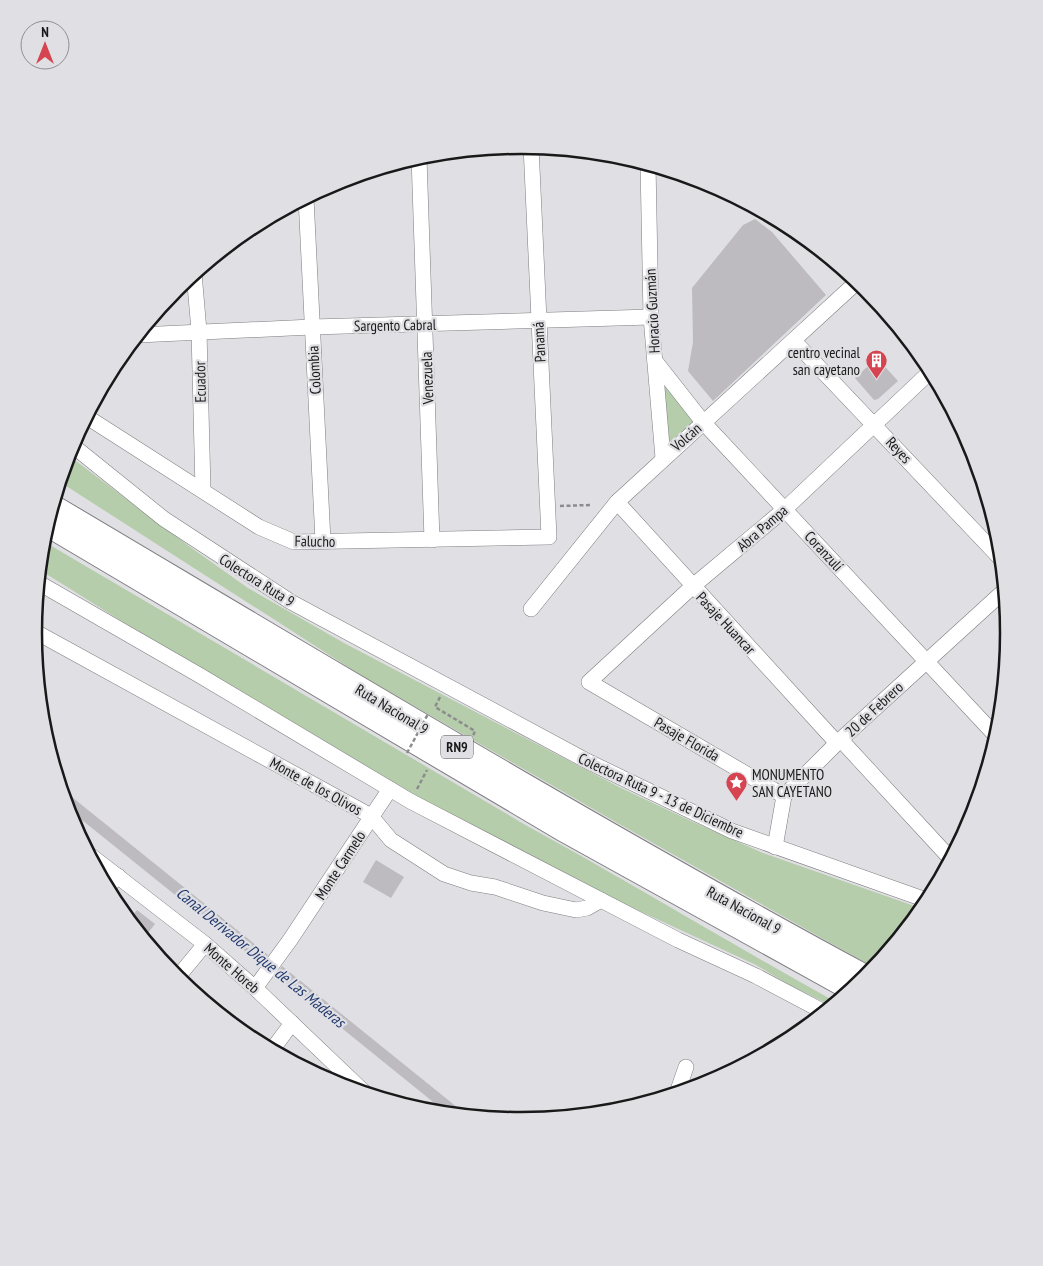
<svg xmlns="http://www.w3.org/2000/svg" width="1043" height="1266" viewBox="0 0 1043 1266" font-family="'PT Sans Narrow',sans-serif">
<rect width="100%" height="100%" fill="#e0e0e4"/>
<!-- green -->
<g fill="#b5cdab">
<polygon points="664,382 695,421 668,443"/>
<polygon points="68,455 193,549 248,588 344,643 619,787 691,821 763,853 923,909 875,968 621,825 362,676 60,482"/>
<path d="M43,541L529,827C633,884 733,945 836,1002L832,1006L791,986L756,965L534,862L268,713L40,570Z"/>
</g>
<!-- building -->
<g fill="#bdbbbf">
<polygon points="755,219 772,232 826,295 713,401 688,371 693,342 692,288 743,225"/>
<polygon points="877,358 898,381 878,399 874,400 855,378"/>
<polygon points="62,789 268,955 261,964 67,808"/>
<polygon points="376,860 404,877 391,898 363,882"/>
<polygon points="137,910 155,924 144,938 129,920"/>
<polygon points="282,966 468,1116 448,1114 276,975"/>
</g>
<g fill="none" stroke-linecap="round" stroke-linejoin="round">
<defs>
<g id="minor">
<polyline points="419,157 432,540"/>
<polyline points="648,164 651,317 663,458"/>
<polyline points="306,198 323,541"/>
<polyline points="194,273 199,331 203,490"/>
<polyline points="138,335 312,327 651,317"/>
<polyline points="794,341 1002,560"/>
<polyline points="655,361 703,422 997,737"/>
<polyline points="87,417 259,527 294,542 549,537 531,146"/>
<polyline points="72,445 164,519 291,602 587,761 732,831 929,901"/>
<polyline points="617,502 837,743"/>
<polyline points="39,583 199,675 410,801 678,940 756,976 824,1012"/>
<polyline points="531,609 617,502 858,281"/>
<polyline points="34,631 371,816 391,840 444,874 471,883 495,887 543,903 576,910 587,908 601,900"/>
<polyline points="841,740 948,856 957,848"/>
<polyline points="784,796 589,682 693,586 785,509 932,370"/>
<polyline points="775,847 784,796 837,743 1005,590"/>
<polyline points="90,855 205,944 255,988 364,1092"/>
<polyline points="107,888 118,876"/>
<polyline points="177,978 205,944"/>
<polyline points="255,988 290,940 390,789"/>
<polyline points="272,1050 292,1023"/>
<polyline points="677,1093 686,1067"/>
</g>
<g id="highway">
<path d="M53,506C323,666 591,828 867,977"/>
<polyline points="47,525 561,829 852,990"/>
</g>
</defs>
<!-- minor casing -->
<use href="#minor" stroke="#7d7d80" stroke-width="16"/>
<!-- highway casing -->
<use href="#highway" stroke="#7d7d80" stroke-width="24"/>
<!-- path -->
<g stroke="#8c8c8e" stroke-width="2.5" stroke-dasharray="4 2.5" stroke-linecap="butt">
<polyline points="560,506 591,505"/>
<polyline points="440,697 435,707 475,731 473,736"/>
<polyline points="417,789 427,770"/>
</g>
<!-- minor -->
<use href="#minor" stroke="#fff" stroke-width="15"/>
<!-- highway -->
<use href="#highway" stroke="#fff" stroke-width="22"/>
<!-- path-bridge -->
<polyline stroke="#8c8c8e" stroke-width="2.5" stroke-dasharray="4 2.5" stroke-linecap="butt" points="407,753 428,714"/>
</g>
<!-- icons -->
<defs>
<symbol id="building-pin" viewBox="-11 -11 22 30"><path d="M0 17L-7.5 6A9.5 9.5 0 1 1 7.5 6Z" fill="#d54450" stroke="#e0e0e4"/><path d="M-4-6H4V6H1V3H-1V6H-4ZM-2.5-4.3h1.7v1.8h-1.7ZM.8-4.3h1.7v1.8H.8ZM-2.5-1h1.7V.8h-1.7ZM.8-1h1.7V.8H.8Z" fill="#fff"/></symbol>
<symbol id="sight-pin" viewBox="-11 -11 22 30"><path d="M0 17L-7.5 6A9.5 9.5 0 1 1 7.5 6Z" fill="#d54450" stroke="#e0e0e4"/><path d="M0-6L1.8-2.2L6-1.7L2.9 1.2L3.7 5.4L0 3.3L-3.7 5.4L-2.9 1.2L-6-1.7L-1.8-2.2Z" fill="#fff"/></symbol>
</defs>
<g fill-rule="evenodd">
<use href="#building-pin" x="864" y="348" width="25" height="34"/>
<use href="#sight-pin" x="724" y="770" width="25" height="34"/>
</g>
<g text-anchor="middle" dominant-baseline="central" stroke-width="4.5" stroke-linejoin="round" paint-order="stroke">
<!-- shield labels -->
<rect fill="#e0e0e4" stroke="#555557" stroke-width="1" x="441" y="735.5" width="32" height="23" rx="4"/>
<g font-size="14" font-weight="bold" fill="#19191a">
<text x="457" y="747">RN9</text>
</g>
<!-- street labels -->
<g font-size="15" fill="#19191a" stroke="#e0e0e4">
<text transform="translate(652 311) rotate(-93)">Horacio Guzmán</text>
<text transform="translate(395 325) rotate(-1)">Sargento Cabral</text>
<text transform="translate(539 342) rotate(-93)">Panamá</text>
<text transform="translate(314 370) rotate(-93)">Colombia</text>
<text transform="translate(427 378) rotate(-92)">Venezuela</text>
<text transform="translate(200 382) rotate(-91)">Ecuador</text>
<text transform="translate(686 437) rotate(-41)">Volcán</text>
<text transform="translate(899 450) rotate(47)">Reyes</text>
<text transform="translate(762 528) rotate(-41)">Abra Pampa</text>
<text transform="translate(315 541) rotate(1)">Falucho</text>
<text transform="translate(824 551) rotate(47)">Coranzulí</text>
<text transform="translate(257 580) rotate(32)">Colectora Ruta 9</text>
<text transform="translate(726 623) rotate(47)">Pasaje Huancar</text>
<text transform="translate(392 709) rotate(31)">Ruta Nacional 9</text>
<text transform="translate(874 709) rotate(-43)">20 de Febrero</text>
<text transform="translate(687 739) rotate(30)">Pasaje Florida</text>
<text transform="translate(316 786) rotate(29)">Monte de los Olivos</text>
<text transform="translate(661 795) rotate(25)">Colectora Ruta 9 - 13 de Diciembre</text>
<text transform="translate(340 865) rotate(-57)">Monte Carmelo</text>
<text transform="translate(744 910) rotate(29)">Ruta Nacional 9</text>
<text transform="translate(232 968) rotate(41)">Monte Horeb</text>
</g>
<!-- poi labels -->
<g font-size="15" fill="#19191a" stroke="#e0e0e4" text-anchor="end">
<text x="860" y="352">centro vecinal<tspan x="860" dy="17">san cayetano</tspan></text>
<text x="752" y="774" text-anchor="start">MONUMENTO<tspan x="752" dy="17">SAN CAYETANO</tspan></text>
</g>
<!-- water labels -->
<g font-size="16" font-style="italic" fill="#20386d" stroke="#e0e0e4">
<text transform="translate(261 957) rotate(39)">Canal Derivador Dique de Las Maderas</text>
</g>
</g>
<!-- crop -->
<path d="M0 0H1043V1266H0ZM42 633a479 479 0 1 1 958 0a479 479 0 1 1-958 0Z" fill="#e0e0e4" fill-rule="evenodd"/>
<path fill="none" stroke="#19191a" stroke-width="2.5" d="M42 633a479 479 0 1 1 958 0a479 479 0 1 1-958 0Z"/>
<!-- north arrow -->
<g transform="translate(45 45)"><circle r="24" fill="#e0e0e4" stroke="#909093"/>
<path d="M0-4L9 19L0 12L-9 19Z" fill="#d54450"/>
<text y="-8" font-size="14" font-weight="bold" text-anchor="middle" fill="#19191a">N</text>
</g>
</svg>
